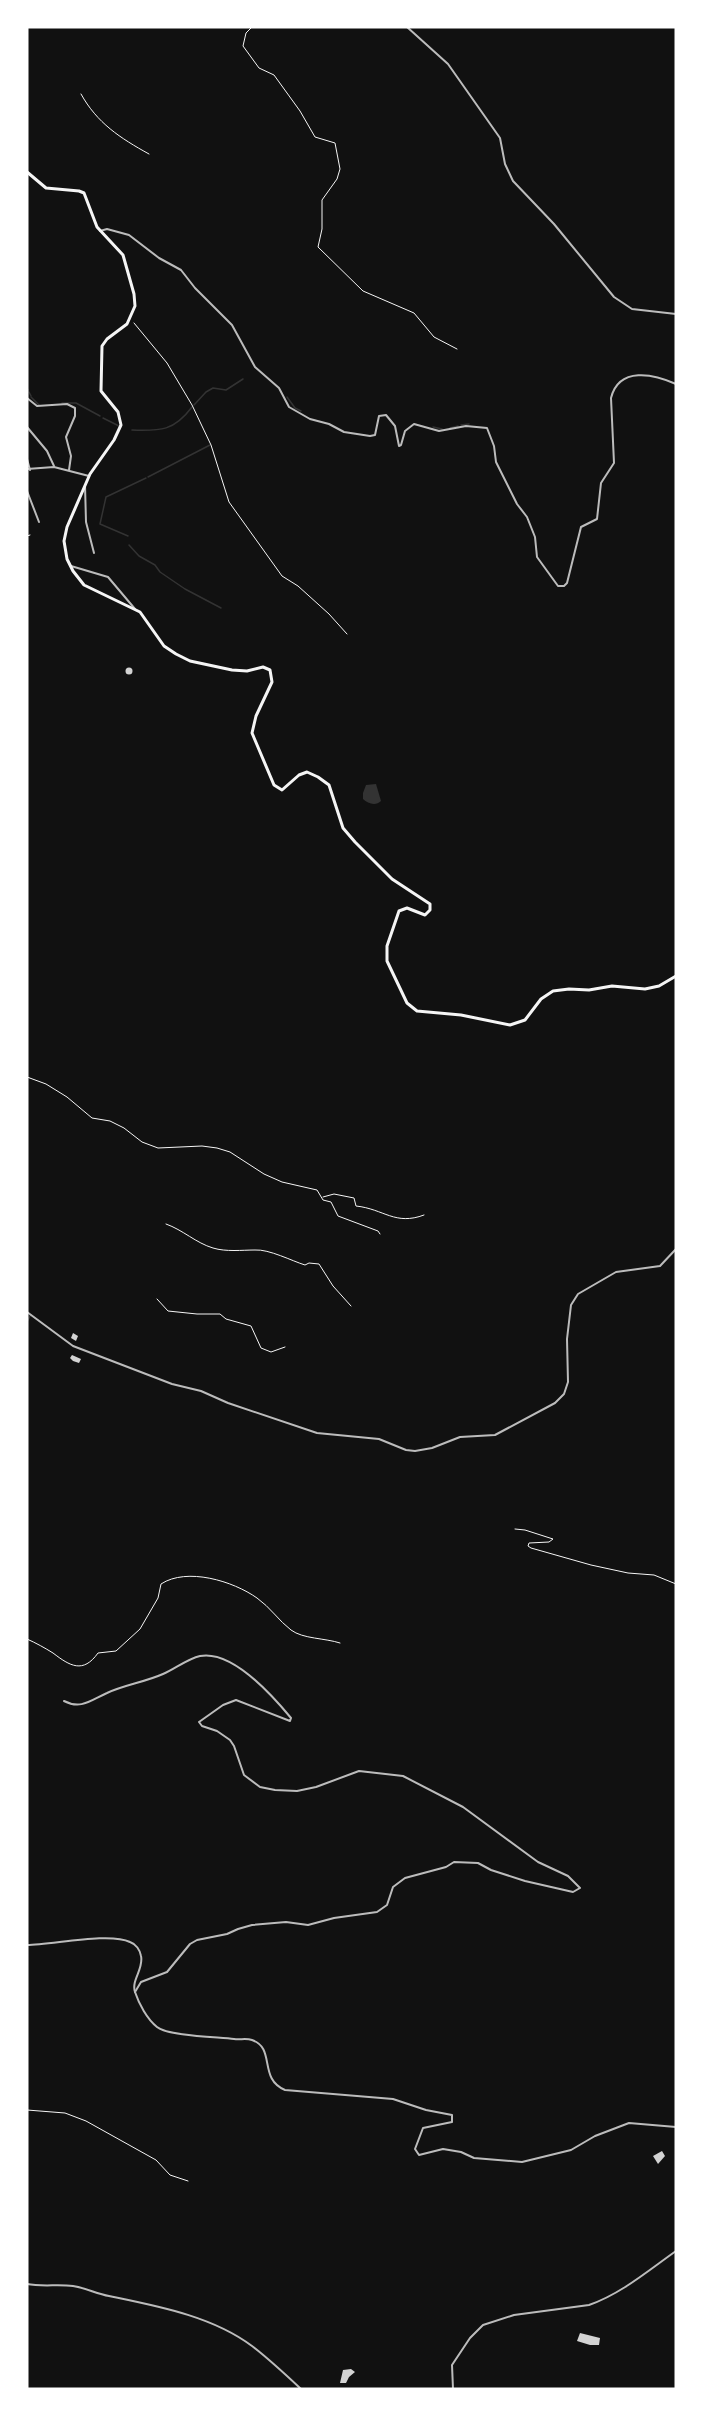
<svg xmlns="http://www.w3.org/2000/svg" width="703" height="2416" viewBox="0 0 703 2416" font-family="Raleway,sans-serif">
<rect width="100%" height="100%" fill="#111"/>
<!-- water -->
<path fill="#333" d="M376,784L381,801C376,806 368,804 363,799V793L366,785Z"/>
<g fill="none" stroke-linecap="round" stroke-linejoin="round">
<!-- stream -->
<g stroke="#333" stroke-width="1.5">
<polyline points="27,388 28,390"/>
<polyline points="29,392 31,396"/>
<polyline points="31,397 39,405"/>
<polyline points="287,397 295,408 301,411"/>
<polyline points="62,403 76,403 100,416"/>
<polyline points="194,405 206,392 213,388 226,390 243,379"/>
<polyline points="103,418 119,426"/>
<polyline points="461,425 469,424"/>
<polyline points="433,427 442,429"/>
<polyline points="450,428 458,426"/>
<path d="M132,430C161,431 174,431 192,407"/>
<polyline points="148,477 210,445"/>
<polyline points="128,536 100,524 106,497 146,478"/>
<polyline points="129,545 139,556 155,565 160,572 185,589 221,608"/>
<polyline points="27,1322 30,1316"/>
</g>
</g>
<!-- building -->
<g fill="#d3d3d3">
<circle cx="129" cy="671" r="3.5"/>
<polygon points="73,1333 78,1336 76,1341 71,1338"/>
<polygon points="72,1355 81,1359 79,1363 73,1361 70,1358"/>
<polygon points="662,2151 665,2156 658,2164 653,2156"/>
<polygon points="580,2333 600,2338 599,2345 590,2345 577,2341"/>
<polygon points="351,2369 355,2372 349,2377 346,2383 340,2383 343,2370"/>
</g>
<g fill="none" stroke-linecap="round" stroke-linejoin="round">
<!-- path -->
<g stroke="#f5f5f5" stroke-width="1">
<polyline points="252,27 246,33 243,46 259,68 274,75 300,111 315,137 335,143 340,169 337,179 322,200 322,229 318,247 363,291 414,313 434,337 457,349"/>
<polyline points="381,27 383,27"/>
<path d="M81,94C97,123 120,138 149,154"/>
<polyline points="134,323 167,363 192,405 211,445 229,502 282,576 298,586 329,614 347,634"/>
<polyline points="27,536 30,535"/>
<polyline points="27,1077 46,1084 67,1097 92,1118 110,1121 124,1128 142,1142 158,1148 202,1146 217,1148 230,1152 264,1174 282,1182 317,1190 323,1200 331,1202 338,1216 378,1231 380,1234"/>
<path d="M323,1197L334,1194L354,1198L356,1206C384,1209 395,1226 424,1215"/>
<path d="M166,1224C183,1230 196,1243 213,1248C226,1252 242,1250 255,1250C269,1249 292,1261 305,1265L309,1263L319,1264L333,1286L351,1306"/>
<polyline points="157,1299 168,1311 197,1314 220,1314 226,1319 251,1326 261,1348 271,1352 285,1347"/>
<polyline points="515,1529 525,1530 553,1539 549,1542 529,1543 528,1546 531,1548 591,1565 628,1573 654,1575 676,1584"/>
<path d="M27,1639C36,1643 45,1648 53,1653C70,1666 83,1674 98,1653L116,1651L140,1629L158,1598L161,1584C187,1567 233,1581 257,1598C270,1607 279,1621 291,1630C303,1639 325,1638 340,1643"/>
<polyline points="27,2110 65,2113 86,2121 156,2160 170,2175 188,2181"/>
</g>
<!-- minor -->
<g stroke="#bcbcbc" stroke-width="2">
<polyline points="407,27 448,64 500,138 505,164 513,181 554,224 614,297 632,309 676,314"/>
<path d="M100,231L107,229L129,235L159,258L181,270L195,288L232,325L255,367L279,388L289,407L310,419L329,424L344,432L370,436L375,435L379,416L386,415L395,426L399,446L401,445L405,431L414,424L439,431L466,426L487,428L494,446L496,462L517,504L527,517L535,537L537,557L558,586H564L567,583L581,527L597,519L601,483L614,463L611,398C619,366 654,374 676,384"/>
<polyline points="27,398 37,406 67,404 75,408 75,416 66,437 71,456 69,470"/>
<polyline points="27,427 47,451 54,466"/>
<polyline points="27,459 30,470"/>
<polyline points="27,469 54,467 89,476"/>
<polyline points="85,485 86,522 94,553"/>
<polyline points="27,491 39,522"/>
<polyline points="71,566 108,577 135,609"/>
<polyline points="27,1312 73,1346 172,1384 201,1391 228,1403 317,1433 379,1439 406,1450 415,1451 432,1448 460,1437 495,1435 555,1403 564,1394 568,1382 567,1339 571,1305 578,1294 616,1272 660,1266 676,1249"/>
<path d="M64,1701C81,1710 91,1700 107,1693C124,1685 145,1682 163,1674C175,1669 187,1659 200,1656C232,1650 272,1695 291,1718L290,1721L236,1700L223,1705L199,1722L202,1726L217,1731L230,1740L234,1746L244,1775L260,1787L275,1790L297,1791L316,1787L359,1771L403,1776L463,1807L538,1862L568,1876L580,1888L573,1892L525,1881L491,1870L478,1863L454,1862L446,1867L405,1878L393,1887L387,1905L377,1912L334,1918L308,1925L286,1922L252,1925L238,1929L227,1934L197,1940L190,1944L167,1972L141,1982L135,1992"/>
<path d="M27,1945C52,1945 109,1932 130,1942C136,1944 140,1950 141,1956C144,1969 131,1980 135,1992C139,2004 147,2019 157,2027C168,2036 218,2037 234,2039C240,2040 246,2038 252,2040C276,2048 258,2079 285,2090L393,2099L426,2110L452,2115V2122L423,2128L415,2149L419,2155L443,2149L461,2152L474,2158L522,2162L571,2150L595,2136L629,2123L676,2127"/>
</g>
<!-- tertiary -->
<g stroke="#bcbcbc" stroke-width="2">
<path d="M27,2284C42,2287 58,2284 73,2286C86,2288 97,2294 109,2296C157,2306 212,2316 252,2346C269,2359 285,2374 301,2389"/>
<path d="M453,2389L452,2365L470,2338L483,2325L514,2315L589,2305C621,2294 649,2270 676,2251"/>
</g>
<!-- secondary -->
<polyline stroke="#f5f5f5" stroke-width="3" points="27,172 46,188 79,191 84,193 97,227 123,255 134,294 135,306 127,324 107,339 102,346 101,391 118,412 121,425 114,440 90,474 67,527 64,541 67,559 73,571 84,585 140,612 164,646 176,654 190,661 232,670 247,671 263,667 270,670 272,682 256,716 252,733 274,785 282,790 299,775 307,772 318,777 329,785 343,828 355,842 392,879 430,904 430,910 425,915 407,908 399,911 387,946 387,961 407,1003 417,1011 461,1015 510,1025 525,1020 541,999 553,991 569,989 589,990 612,986 645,989 659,986 676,976"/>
</g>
<!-- border -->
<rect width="703" height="2416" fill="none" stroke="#ffffff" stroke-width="57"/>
</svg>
